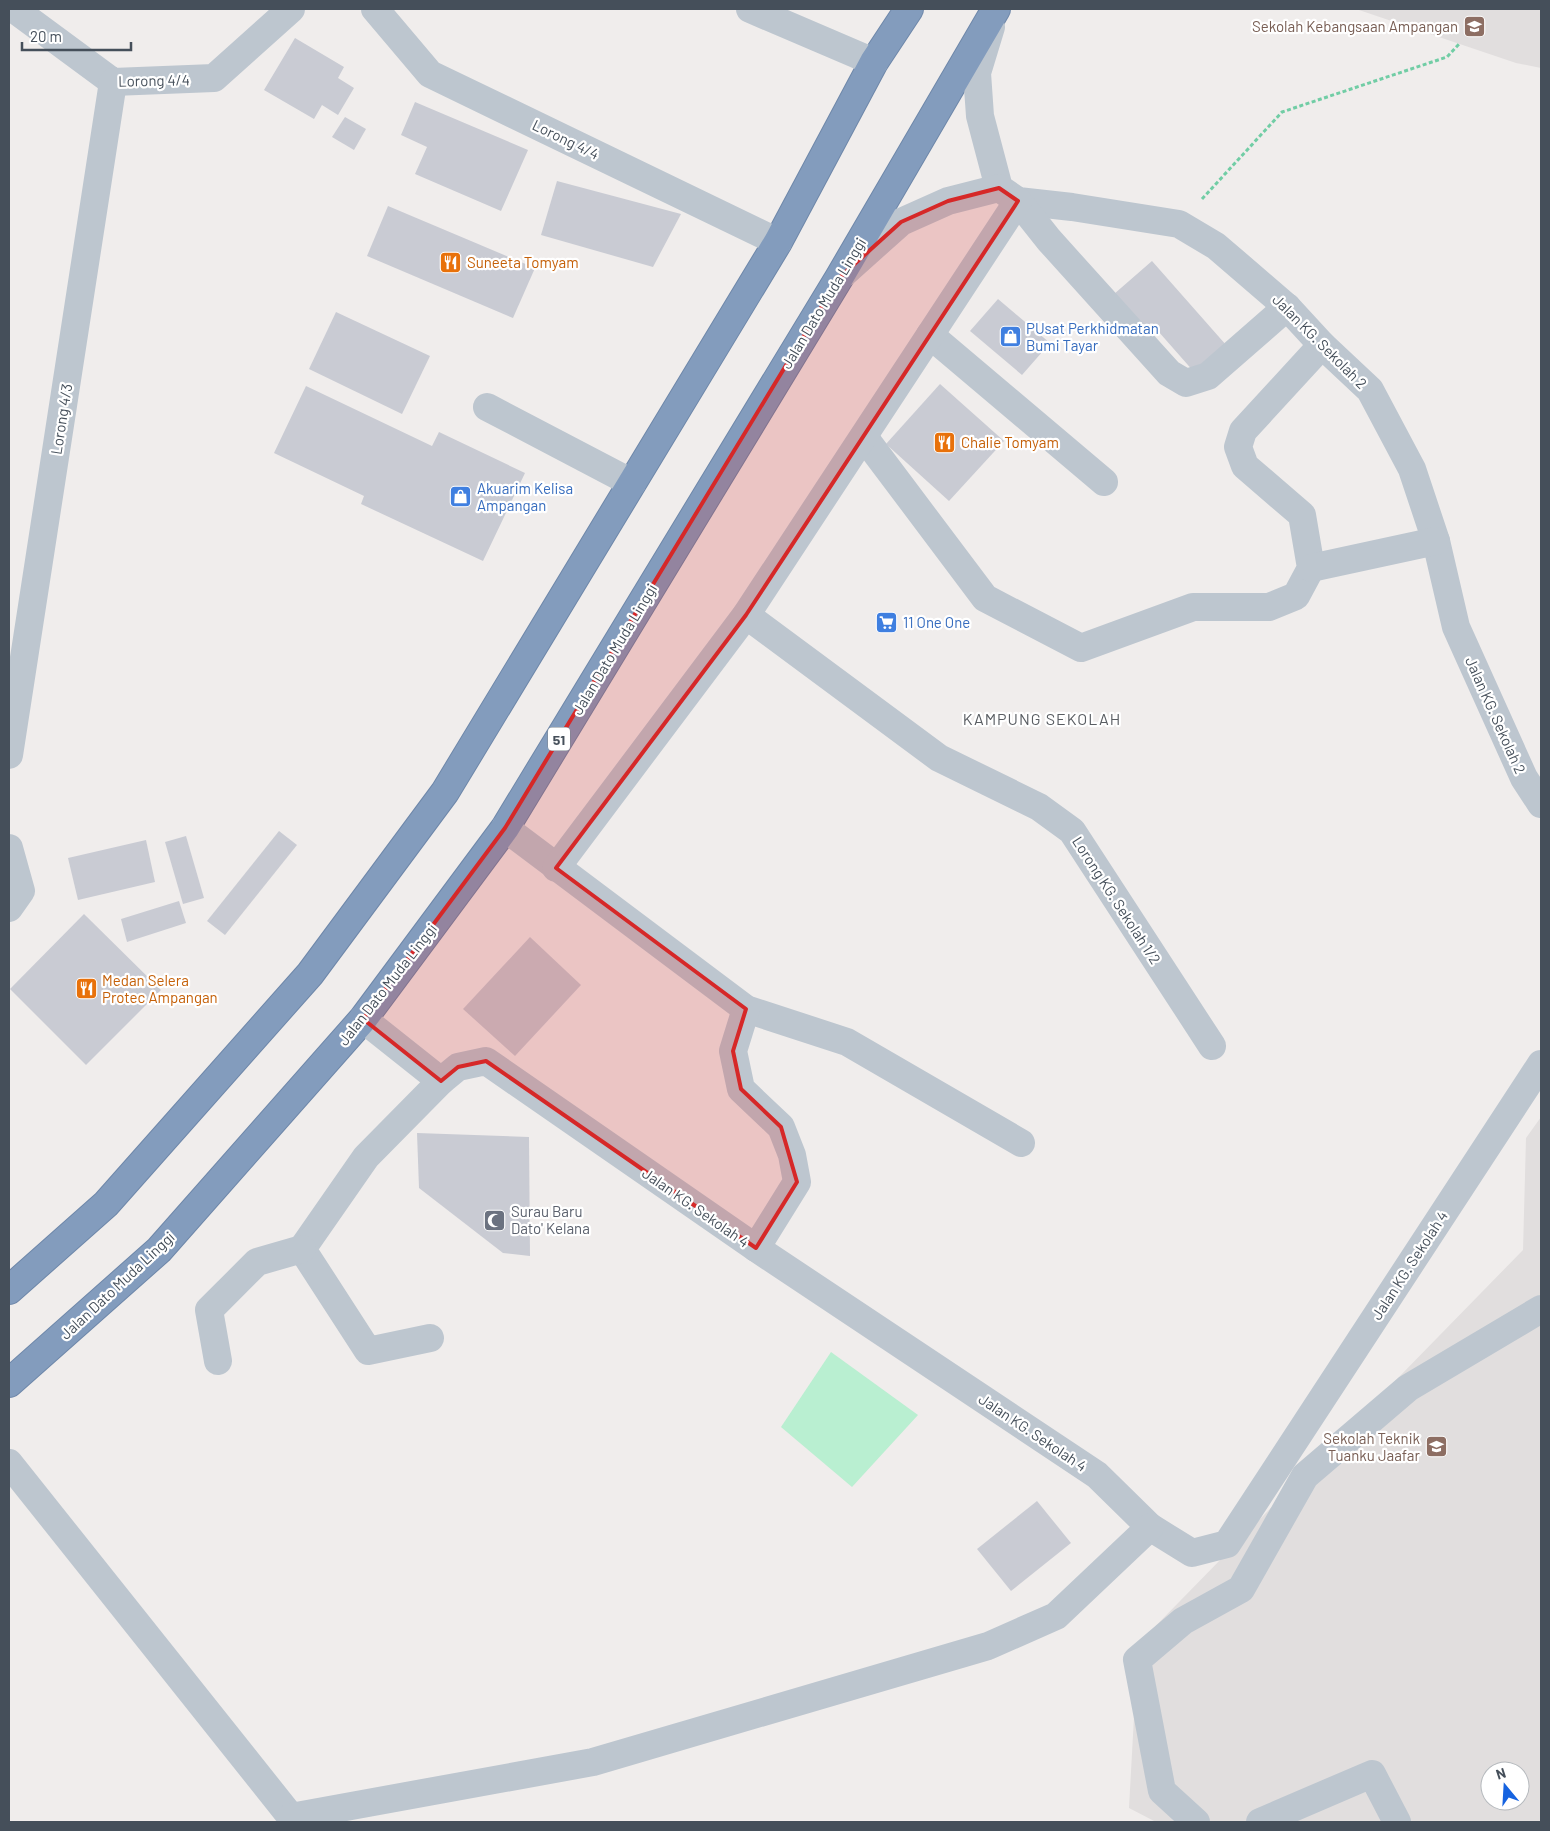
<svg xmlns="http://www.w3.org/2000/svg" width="1550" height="1831" viewBox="0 0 1550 1831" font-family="Barlow,sans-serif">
<rect width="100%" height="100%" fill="#f0edec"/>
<!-- education -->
<g fill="#e1dede" fill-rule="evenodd">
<polygon points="1356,9 1541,9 1541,68 1516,63"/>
<path d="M1541,1117V1822H1156L1129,1808L1138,1644L1523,1250L1526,1138ZM1490,1771H1520V1801H1490Z"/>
</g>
<!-- pitch -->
<polygon fill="#b9efd1" points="831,1352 918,1415 852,1487 781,1427"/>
<!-- building -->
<g fill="#c9cbd3">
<polygon points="295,38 344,67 338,78 354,88 338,115 322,105 314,119 264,90"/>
<polygon points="415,102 528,150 501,211 415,174 427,147 401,135"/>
<polygon points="345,117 366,129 354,150 332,137"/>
<polygon points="557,181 681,214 653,267 541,235"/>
<polygon points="388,206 535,268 513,318 367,256"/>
<polygon points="1152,261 1234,354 1202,381 1151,323 1128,343 1098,308"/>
<polygon points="998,299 1050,343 1022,375 970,331"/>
<polygon points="336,312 430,356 402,414 309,369"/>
<polygon points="940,384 1004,441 949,501 886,444"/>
<polygon points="306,386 432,446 439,432 525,473 483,561 361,504 364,496 274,453"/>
<polygon points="279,831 297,845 225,935 207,921"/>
<polygon points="186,836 204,898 183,904 165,842"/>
<polygon points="146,840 155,882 78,900 68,858"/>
<polygon points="179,901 186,923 127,942 121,919"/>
<polygon points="84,914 161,990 86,1065 10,989"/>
<polygon points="530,937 581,985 515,1056 463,1009"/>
<polygon points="417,1133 529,1137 530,1256 503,1253 419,1188"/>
<polygon points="1037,1501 1071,1543 1011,1591 977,1549"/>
</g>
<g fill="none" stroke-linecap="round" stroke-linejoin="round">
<defs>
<g id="highway">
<polyline points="9,1290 106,1204 310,974 445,792 778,242 874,62 909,9"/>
<polyline points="9,1383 159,1250 363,1019 505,828 839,278 996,9"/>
</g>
</defs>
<!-- highway casing -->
<use href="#highway" stroke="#6e87a9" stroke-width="30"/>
<!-- path -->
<polyline stroke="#71cda5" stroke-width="3" stroke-dasharray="4 2.5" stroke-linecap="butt" points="1202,199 1282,112 1447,57 1459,44"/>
<!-- minor -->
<g stroke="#bdc6cf" stroke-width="28">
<polyline points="14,9 113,82 214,78 291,9"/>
<polyline points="375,9 430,74 778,242"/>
<polyline points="750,9 874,62"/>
<polyline points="991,27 977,73 980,116 999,188 1018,201 1072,207 1179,224 1216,246 1287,307 1322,345 1370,390 1412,469 1436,541 1456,627 1524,778 1541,804"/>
<polyline points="1018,201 1049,240 1169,373 1186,383 1208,376 1287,307"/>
<polyline points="844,273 901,222 948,201 999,188"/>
<polyline points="930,335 1104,482"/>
<polyline points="487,407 632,483"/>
<polyline points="864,437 985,598 1081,648 1193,607 1269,607 1296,596 1311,568 1302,515 1245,466 1238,447 1243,431 1322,345"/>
<polyline points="1311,568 1436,541"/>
<polyline points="746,615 939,758 1039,807 1072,831 1212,1046"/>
<polyline points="9,755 113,82"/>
<polyline points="505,828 746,1009 847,1042 1021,1143"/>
<polyline points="9,848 21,891 9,908"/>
<polyline points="556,868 746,615 1018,201"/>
<polyline points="746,1009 733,1051 741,1089 781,1127 792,1155 797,1182 756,1248"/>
<polyline points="363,1019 441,1081 458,1067 486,1061 756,1248 1097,1475 1150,1527 1192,1553 1227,1544 1541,1064"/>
<polyline points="430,1338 368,1351 302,1249 366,1157 441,1081"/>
<polyline points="218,1361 209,1310 257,1262 302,1249"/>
<polyline points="9,1463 291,1817 293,1822"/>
<polyline points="291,1817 593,1762 988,1646 1056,1616 1150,1527"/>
<polyline points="1196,1822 1162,1791 1137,1660 1183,1621 1241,1589 1305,1476 1408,1388 1541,1309"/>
<polyline points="1260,1822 1372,1774 1397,1822"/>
</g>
<!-- highway -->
<use href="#highway" stroke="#839cbd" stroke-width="28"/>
</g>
<!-- marked area -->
<path fill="#d62828" fill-opacity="0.2" stroke="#d62828" stroke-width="4" stroke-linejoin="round" d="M999,188L1018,201L746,615L556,868L746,1009L733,1051L741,1089L781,1127L797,1182L756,1248L486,1061L458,1067L441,1081L363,1019L505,828L839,278L901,222L948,201Z"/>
<!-- icons -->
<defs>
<symbol id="school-square" viewBox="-11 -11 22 22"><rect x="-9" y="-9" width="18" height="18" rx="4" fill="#8d6e63" stroke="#fff"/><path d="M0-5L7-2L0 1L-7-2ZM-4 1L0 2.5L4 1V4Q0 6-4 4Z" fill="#fff"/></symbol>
<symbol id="restaurant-square" viewBox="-11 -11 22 22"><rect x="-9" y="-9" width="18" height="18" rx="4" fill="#e8710a" stroke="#fff"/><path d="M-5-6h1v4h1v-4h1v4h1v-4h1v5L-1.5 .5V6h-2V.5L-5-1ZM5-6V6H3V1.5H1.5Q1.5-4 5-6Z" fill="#fff"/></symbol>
<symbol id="shop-square" viewBox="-11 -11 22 22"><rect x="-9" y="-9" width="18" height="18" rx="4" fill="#3f7fe0" stroke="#fff"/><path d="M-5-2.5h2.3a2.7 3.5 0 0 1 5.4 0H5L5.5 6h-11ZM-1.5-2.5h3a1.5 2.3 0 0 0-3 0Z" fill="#fff"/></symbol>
<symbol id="supermarket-square" viewBox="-11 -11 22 22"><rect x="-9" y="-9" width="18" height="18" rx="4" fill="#3f7fe0" stroke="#fff"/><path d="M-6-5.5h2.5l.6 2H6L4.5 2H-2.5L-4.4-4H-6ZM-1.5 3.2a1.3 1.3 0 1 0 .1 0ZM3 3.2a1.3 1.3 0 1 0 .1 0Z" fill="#fff"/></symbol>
<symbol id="mosque-square" viewBox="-11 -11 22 22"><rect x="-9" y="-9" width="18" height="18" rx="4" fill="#6b7280" stroke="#fff"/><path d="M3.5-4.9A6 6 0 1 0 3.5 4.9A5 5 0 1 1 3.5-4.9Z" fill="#fff"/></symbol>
</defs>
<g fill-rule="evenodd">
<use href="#school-square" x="1462" y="14" width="25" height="25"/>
<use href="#restaurant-square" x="438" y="250" width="25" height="25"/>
<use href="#shop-square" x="998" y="324" width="25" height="25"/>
<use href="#restaurant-square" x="932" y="430" width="25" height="25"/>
<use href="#shop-square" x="448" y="484" width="25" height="25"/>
<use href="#supermarket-square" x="874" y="610" width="25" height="25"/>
<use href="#restaurant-square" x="74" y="976" width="25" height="25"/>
<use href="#mosque-square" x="482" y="1208" width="25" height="25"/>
<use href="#school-square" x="1424" y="1434" width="25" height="25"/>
</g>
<g text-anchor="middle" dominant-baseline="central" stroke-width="4.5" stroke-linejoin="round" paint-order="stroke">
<!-- shield labels -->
<rect fill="#fff" stroke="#7d848c" stroke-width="1" x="548" y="727.5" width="22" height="23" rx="4"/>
<g font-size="14" font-weight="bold" fill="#454f5a">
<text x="559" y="739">51</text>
</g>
<!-- education labels -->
<g font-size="15" fill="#785e54" stroke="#fff" text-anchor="end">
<text x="1458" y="26">Sekolah Kebangsaan Ampangan</text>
<text x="1420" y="1438">Sekolah Teknik<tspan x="1420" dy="17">Tuanku Jaafar</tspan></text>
</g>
<!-- street labels -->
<g font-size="15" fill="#454f5a" stroke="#fff">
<text transform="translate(154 80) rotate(-1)">Lorong 4/4</text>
<text transform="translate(566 139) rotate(26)">Lorong 4/4</text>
<text transform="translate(823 303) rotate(-59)">Jalan Dato Muda Linggi</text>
<text transform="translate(1320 341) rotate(45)">Jalan KG. Sekolah 2</text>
<text transform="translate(61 419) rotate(-81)">Lorong 4/3</text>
<text transform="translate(614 649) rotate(-59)">Jalan Dato Muda Linggi</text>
<text transform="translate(1496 715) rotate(66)">Jalan KG. Sekolah 2</text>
<text transform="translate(1117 900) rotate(57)">Lorong KG. Sekolah 1/2</text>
<text transform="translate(387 984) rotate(-52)">Jalan Dato Muda Linggi</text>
<text transform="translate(696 1207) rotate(35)">Jalan KG. Sekolah 4</text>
<text transform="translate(1409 1265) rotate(-57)">Jalan KG. Sekolah 4</text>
<text transform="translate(117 1285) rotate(-43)">Jalan Dato Muda Linggi</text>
<text transform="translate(1033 1432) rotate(34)">Jalan KG. Sekolah 4</text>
</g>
<!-- food labels -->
<g font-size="15" fill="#c56008" stroke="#fff" text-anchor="start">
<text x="467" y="262">Suneeta Tomyam</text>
<text x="961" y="442">Chalie Tomyam</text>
<text x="102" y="980">Medan Selera<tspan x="102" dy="17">Protec Ampangan</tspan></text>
</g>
<!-- shop labels -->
<g font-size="15" fill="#366cbe" stroke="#fff" text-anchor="start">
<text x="1026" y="328">PUsat Perkhidmatan<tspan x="1026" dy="17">Bumi Tayar</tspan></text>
<text x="477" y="488">Akuarim Kelisa<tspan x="477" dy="17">Ampangan</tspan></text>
<text x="903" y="622">11 One One</text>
</g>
<!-- worship labels -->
<g font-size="15" fill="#5b616d" stroke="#fff" text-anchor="start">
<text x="511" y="1211">Surau Baru<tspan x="511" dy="17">Dato' Kelana</tspan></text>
</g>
<!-- neighbourhood labels -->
<g font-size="16" letter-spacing="1" fill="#595d62" stroke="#fff">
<text x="1042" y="718">KAMPUNG SEKOLAH</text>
</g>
</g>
<!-- border -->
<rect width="1550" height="1831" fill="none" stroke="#454f5a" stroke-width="20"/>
<!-- north arrow -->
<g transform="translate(1505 1786) rotate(342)"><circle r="24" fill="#ffffff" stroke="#b5b9bd"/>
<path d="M0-4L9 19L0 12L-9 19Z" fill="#1663e0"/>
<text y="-8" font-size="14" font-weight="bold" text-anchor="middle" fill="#454f5a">N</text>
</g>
<!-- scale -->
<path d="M22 42v8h109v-8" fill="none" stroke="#454f5a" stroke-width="2.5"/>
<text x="30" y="42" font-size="15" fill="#454f5a" stroke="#ffffff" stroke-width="4" paint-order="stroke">20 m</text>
</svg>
